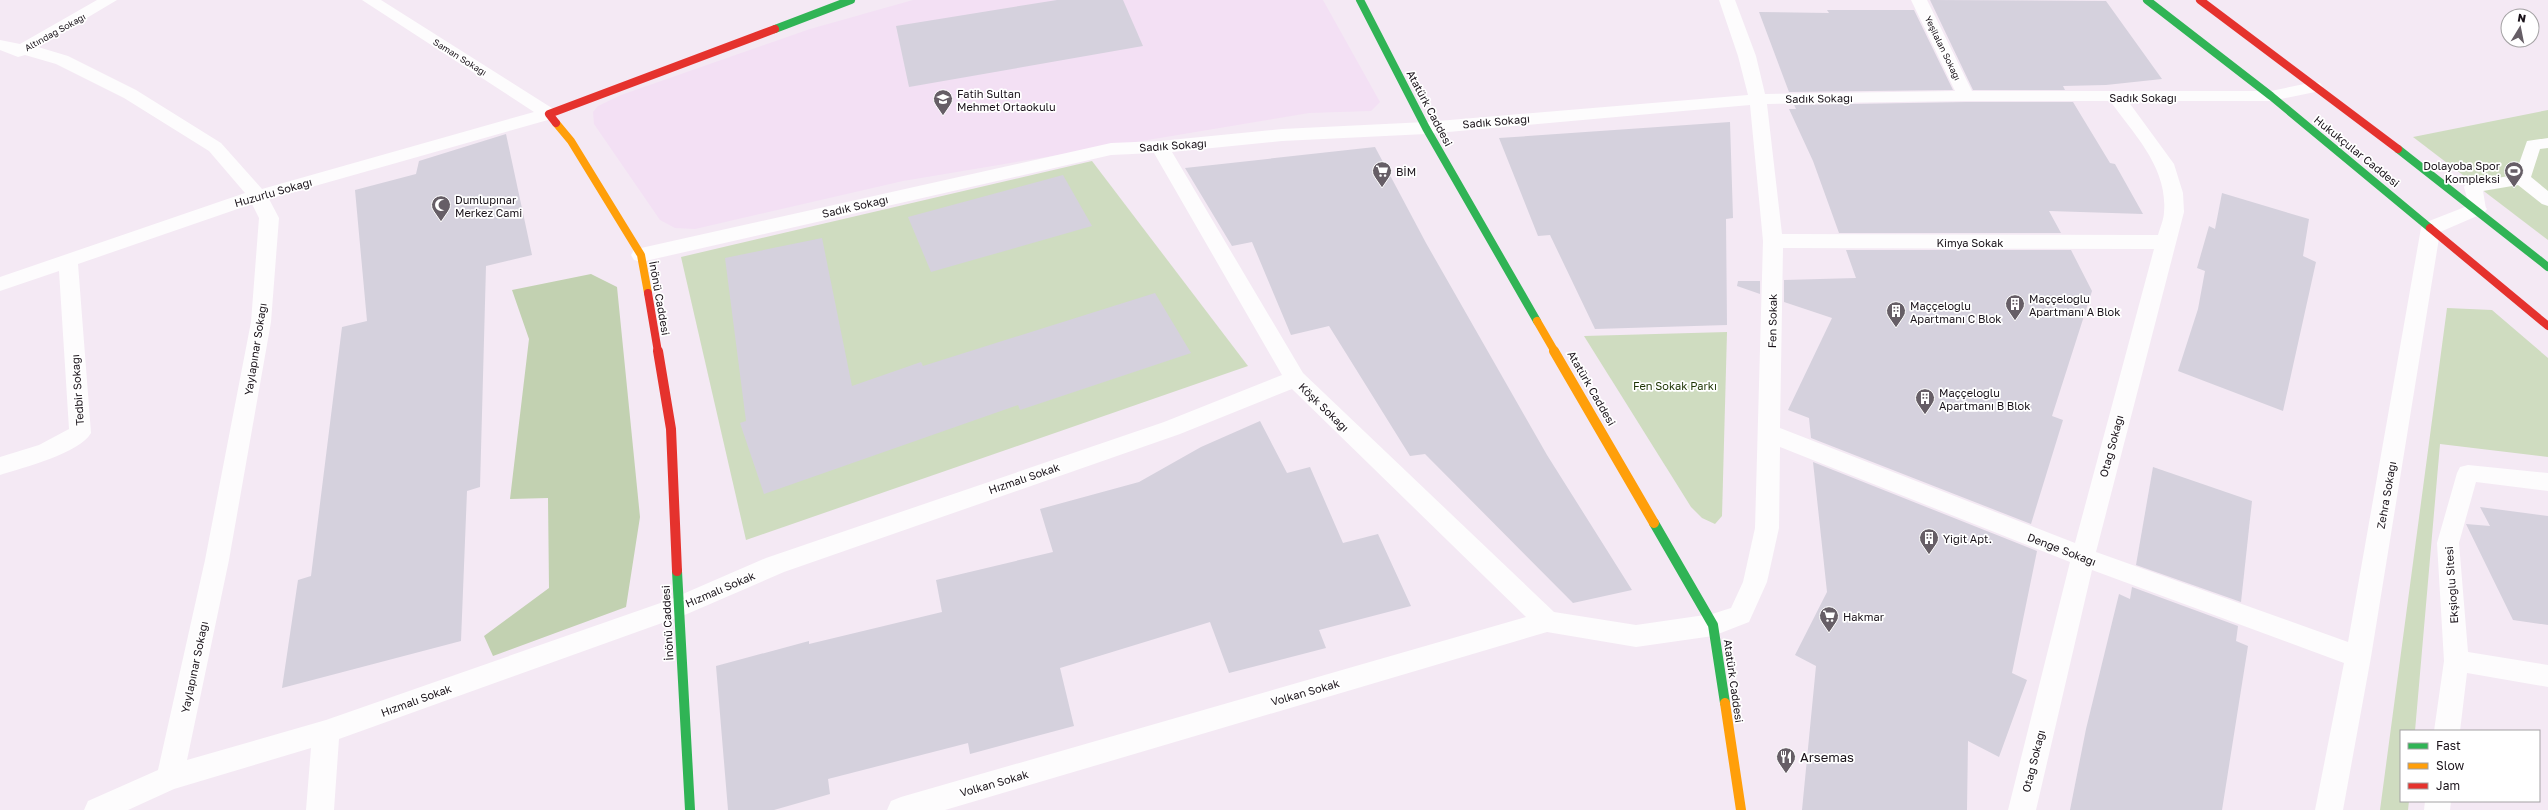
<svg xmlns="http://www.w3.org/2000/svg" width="2548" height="810" viewBox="0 0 2548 810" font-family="'Golos Text',sans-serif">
<rect width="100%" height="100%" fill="#f4e9f4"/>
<!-- built -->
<polygon fill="#f3e0f4" points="913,0 1323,0 1380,102 1371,111 1309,113 903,181 695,229 675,228 660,220 594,124 593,112 598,106 621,95 810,29"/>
<!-- green -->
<g fill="#cfdcc0">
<polygon points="2548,110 2548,240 2413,137"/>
<polygon points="1092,161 1248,366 746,540 681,257"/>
<polygon points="2447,308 2492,310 2548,358 2548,457 2440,444 2415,731 2401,731 2401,801 2409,801 2408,810 2380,810"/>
<polygon points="1727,332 1722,516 1715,524 1702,518 1691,507 1584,336"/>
</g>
<!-- forest -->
<polygon fill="#c2d1b1" points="591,274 617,287 640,517 626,607 493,656 484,636 549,588 548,498 510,499 529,339 512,290"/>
<!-- building -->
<g fill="#d5d1dd">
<polygon points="1057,0 1123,0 1143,46 909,87 896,26"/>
<polygon points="1930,0 2106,1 2162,79 2106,85 2063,86 2065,90 1973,90"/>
<polygon points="1827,10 1914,10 1953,90 1789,92 1759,12 1829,13"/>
<polygon points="1966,102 2073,102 2110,163 2115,164 2143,214 2049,211 2061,233 1839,233 1813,161 1789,109 1796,109 1794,105"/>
<polygon points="1730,122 1733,218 1726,219 1727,325 1595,329 1550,235 1538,236 1499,138"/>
<polygon points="506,134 532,255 486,266 480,487 467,491 461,641 282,688 298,580 311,576 342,327 367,321 355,190 416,174 419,161"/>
<polygon points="1375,147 1426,243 1547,455 1632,590 1573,603 1425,454 1410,456 1329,326 1291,335 1252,242 1232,246 1185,168"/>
<polygon points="1063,175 1092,226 931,272 908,217"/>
<polygon points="2222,193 2309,219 2303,256 2316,262 2283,411 2178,371 2198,309 2205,271 2197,268 2209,226 2215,229"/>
<polygon points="822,238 852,386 921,362 923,366 1155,293 1191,353 1020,410 1018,405 764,494 740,423 746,421 725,258"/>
<polygon points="1846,250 2071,250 2092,291 2052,416 2063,420 2031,524 1811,438 1809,418 1788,410 1832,318 1784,302 1784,280 1856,278"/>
<polygon points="1738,281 1760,281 1760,294 1737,286"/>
<polygon points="1260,421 1287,473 1310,467 1343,543 1378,534 1411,606 1319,630 1326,648 1229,673 1210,622 1060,668 1074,726 970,754 968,743 828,779 830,794 774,810 728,810 716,666 809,641 809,644 942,612 936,580 1053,552 1040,509 1139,482 1201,447"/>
<polygon points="1813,462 2037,551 2012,673 2027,680 1999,757 1968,741 1967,810 1802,810 1816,666 1795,655 1827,592"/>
<polygon points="2153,467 2252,501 2241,602 2136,565"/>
<polygon points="2480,507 2548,516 2548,625 2513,620 2466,524 2490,526"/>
<polygon points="2132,587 2238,626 2236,641 2248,646 2222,810 2070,810 2086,729 2119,594 2130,599"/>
</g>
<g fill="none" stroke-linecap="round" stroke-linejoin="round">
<!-- lane -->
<g fill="#fdfcfd" fill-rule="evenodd">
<polygon points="2548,138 2548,148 2540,149 2531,177 2548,191 2548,206 2542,204 2518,185 2483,191 2486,209 2483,213 2471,213 2464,187 2467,183 2515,175 2527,141"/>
<polygon points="2468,465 2548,473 2548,491 2476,482 2459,543 2468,652 2548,665 2548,687 2467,673 2460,731 2434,731 2444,661 2437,543 2457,473 2460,467"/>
<polygon points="2425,801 2451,801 2450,810 2424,810"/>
</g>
<!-- street -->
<path fill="#fdfcfd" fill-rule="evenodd" d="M97,0H117L38,47L68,56L136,90L221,143L262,189L534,112L362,0H381L555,110L558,114L555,118L269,199L279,218L271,322L229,560L187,760L326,720L669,600L766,558L1164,422L1282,375L1154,153L1111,155L641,262L634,260L631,255L634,250L641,248L1111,143L1160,141L1282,129L1426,122L1748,95L1738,56L1719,0H1735L1756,56L1765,94L1955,91L1911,0H1927L1972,91H2271L2314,82L2320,83L2323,87L2320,91L2271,101H2128L2174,164L2183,193L2184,212L2096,552L2348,642L2421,228L2424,223L2470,205L2477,203L2484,205L2487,209L2484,213L2440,232L2371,657L2343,810H2315L2344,663L2092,570L2036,810H2008L2070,562L1780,447L1779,528L1767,582L1749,622L1713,636L1636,647L1547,632L945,810H887L891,801L901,797L1526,617L1292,389L1180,434L784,572L687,614L339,739L334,810H306L311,748L174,789L128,810H84L88,801L158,770L205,560L251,322L259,218L252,204L78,264L91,433C80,453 22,468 0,475V457L39,445L69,429L59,271L0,291V277L245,193L209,151L124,98L56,64L25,55L18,57L0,50V40L20,44ZM1966,101H2110C2134,134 2168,168 2164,212C2164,219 2160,228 2158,235L1782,234L1767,104ZM1750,105L1763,241L1755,528L1743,582L1731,608L1712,614L1636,625L1554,612L1303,373L1172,152L1282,141L1426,134ZM1783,248L2154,249L2075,543L1780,428Z"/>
<!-- fast-far1 -->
<g stroke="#30b455" stroke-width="8">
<polyline points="1360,0 1426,128 1537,321"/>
<polyline points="2147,0 2271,96 2430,228"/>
<polyline points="775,29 851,0"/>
<polyline points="2398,149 2548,267"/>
</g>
<!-- fast -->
<g stroke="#30b455" stroke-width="10">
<polyline points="1654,523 1713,625 1725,703"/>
<polyline points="677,571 690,810"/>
</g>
<!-- slow-far1 -->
<g stroke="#ff9f0a" stroke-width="8">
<polyline points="556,123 571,141 641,255 648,293"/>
<polyline points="1537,321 1555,352"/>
</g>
<!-- slow -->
<g stroke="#ff9f0a" stroke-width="10">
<polyline points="1554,351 1654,523"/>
<polyline points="1725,703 1741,810"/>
</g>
<!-- jam-far1 -->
<g stroke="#e5322d" stroke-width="8">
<polyline points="2200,0 2398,149"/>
<polyline points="556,123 549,114 775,29"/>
<polyline points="2430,228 2548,326"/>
<polyline points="648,293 658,352"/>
</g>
<!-- jam -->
<polyline stroke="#e5322d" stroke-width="10" points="658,351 671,429 677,571"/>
</g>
<!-- icons -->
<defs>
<symbol id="school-pin" viewBox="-11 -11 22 30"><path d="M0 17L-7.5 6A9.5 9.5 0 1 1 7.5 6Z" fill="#665e66" stroke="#fff"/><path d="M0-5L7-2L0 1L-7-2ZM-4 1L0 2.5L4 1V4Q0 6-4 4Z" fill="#fff"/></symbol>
<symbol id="supermarket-pin" viewBox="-11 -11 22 30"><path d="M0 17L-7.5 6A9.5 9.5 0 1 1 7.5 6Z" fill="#665e66" stroke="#fff"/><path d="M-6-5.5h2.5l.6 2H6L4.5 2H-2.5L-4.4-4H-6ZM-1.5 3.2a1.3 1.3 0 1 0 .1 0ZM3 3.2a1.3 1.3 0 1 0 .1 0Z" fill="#fff"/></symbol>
<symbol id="stadium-pin" viewBox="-11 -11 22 30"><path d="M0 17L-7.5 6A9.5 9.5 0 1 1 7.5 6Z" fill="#665e66" stroke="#fff"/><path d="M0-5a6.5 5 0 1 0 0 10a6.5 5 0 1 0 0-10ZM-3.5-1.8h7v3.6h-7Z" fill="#fff"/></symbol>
<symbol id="mosque-pin" viewBox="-11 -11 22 30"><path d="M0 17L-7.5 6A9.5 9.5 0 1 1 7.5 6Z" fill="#665e66" stroke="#fff"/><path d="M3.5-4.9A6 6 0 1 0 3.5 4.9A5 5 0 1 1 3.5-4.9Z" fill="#fff"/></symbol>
<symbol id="building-pin" viewBox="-11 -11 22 30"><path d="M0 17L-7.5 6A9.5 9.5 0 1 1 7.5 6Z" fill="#665e66" stroke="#fff"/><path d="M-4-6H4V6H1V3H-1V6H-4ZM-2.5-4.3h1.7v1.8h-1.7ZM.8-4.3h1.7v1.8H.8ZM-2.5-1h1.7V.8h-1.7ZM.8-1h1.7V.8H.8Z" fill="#fff"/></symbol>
<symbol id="restaurant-pin" viewBox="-11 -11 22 30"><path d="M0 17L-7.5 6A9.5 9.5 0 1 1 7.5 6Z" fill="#665e66" stroke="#fff"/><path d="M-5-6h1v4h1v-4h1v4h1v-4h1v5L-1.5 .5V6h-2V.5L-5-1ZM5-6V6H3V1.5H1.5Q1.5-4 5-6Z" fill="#fff"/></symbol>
</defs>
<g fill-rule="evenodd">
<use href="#school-pin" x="932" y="88" width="22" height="30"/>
<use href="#supermarket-pin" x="1371" y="160" width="22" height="30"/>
<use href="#stadium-pin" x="2503" y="160" width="22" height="30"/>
<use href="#mosque-pin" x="430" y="194" width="22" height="30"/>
<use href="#building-pin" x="2004" y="293" width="22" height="30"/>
<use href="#building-pin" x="1885" y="300" width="22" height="30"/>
<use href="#building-pin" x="1914" y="387" width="22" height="30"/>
<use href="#building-pin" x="1918" y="527" width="22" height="30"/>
<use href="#supermarket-pin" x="1818" y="605" width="22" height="30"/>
<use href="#restaurant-pin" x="1775" y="746" width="22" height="30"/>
</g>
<g text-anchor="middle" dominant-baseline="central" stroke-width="3.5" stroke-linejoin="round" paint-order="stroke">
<!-- far-street labels -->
<g font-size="9" fill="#1a131a" stroke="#fff">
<text transform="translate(55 32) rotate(-29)">Altındağ Sokağı</text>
<text transform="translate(1943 48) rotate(64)">Yeşilalan Sokağı</text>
<text transform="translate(460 57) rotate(32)">Saman Sokağı</text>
</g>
<!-- poi labels -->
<g font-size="11" fill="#1a131a" stroke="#fff" text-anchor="start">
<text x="957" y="93">Fatih Sultan<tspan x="957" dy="13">Mehmet Ortaokulu</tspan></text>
<text x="2500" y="165" text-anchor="end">Dolayoba Spor<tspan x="2500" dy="13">Kompleksi</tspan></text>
<text x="1396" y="171">BİM</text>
<text x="455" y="199">Dumlupınar<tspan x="455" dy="13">Merkez Cami</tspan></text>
<text x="2029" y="298">Maççeloğlu<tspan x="2029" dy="13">Apartmanı A Blok</tspan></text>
<text x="1910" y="305">Maççeloğlu<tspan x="1910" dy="13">Apartmanı C Blok</tspan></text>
<text x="1939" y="392">Maççeloğlu<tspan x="1939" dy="13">Apartmanı B Blok</tspan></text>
<text x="1943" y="538">Yiğit Apt.</text>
<text x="1843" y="616">Hakmar</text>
</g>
<!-- street labels -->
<g font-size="11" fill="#1a131a" stroke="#fff">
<text x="2143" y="97">Sadık Sokağı</text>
<text transform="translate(1819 98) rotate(-1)">Sadık Sokağı</text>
<text transform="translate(1430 108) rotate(62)">Atatürk Caddesi</text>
<text transform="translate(1496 121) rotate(-5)">Sadık Sokağı</text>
<text transform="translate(1173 145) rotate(-4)">Sadık Sokağı</text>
<text transform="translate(2357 151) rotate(39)">Hukukçular Caddesi</text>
<text transform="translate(273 192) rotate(-16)">Huzurlu Sokağı</text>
<text transform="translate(855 206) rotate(-13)">Sadık Sokağı</text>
<text x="1970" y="242">Kimya Sokak</text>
<text transform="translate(660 298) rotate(80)">İnönü Caddesi</text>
<text transform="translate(1772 321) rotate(-89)">Fen Sokak</text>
<text transform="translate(255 349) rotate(-81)">Yaylapınar Sokağı</text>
<text transform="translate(1592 388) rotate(60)">Atatürk Caddesi</text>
<text transform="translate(77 390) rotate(-94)">Tedbir Sokağı</text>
<text transform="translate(1324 407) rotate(44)">Köşk Sokağı</text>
<text transform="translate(2111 446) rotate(-75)">Otağ Sokağı</text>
<text transform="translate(1024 478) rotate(-19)">Hızmalı Sokak</text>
<text transform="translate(2386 495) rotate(-80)">Zehra Sokağı</text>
<text transform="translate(2062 549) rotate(21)">Denge Sokağı</text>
<text transform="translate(2451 585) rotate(-94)">Ekşioğlu Sitesi</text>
<text transform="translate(720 589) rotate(-23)">Hızmalı Sokak</text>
<text transform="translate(667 623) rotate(-93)">İnönü Caddesi</text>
<text transform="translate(194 667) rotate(-78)">Yaylapınar Sokağı</text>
<text transform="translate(1734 681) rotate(82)">Atatürk Caddesi</text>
<text transform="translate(1305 692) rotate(-16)">Volkan Sokak</text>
<text transform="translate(416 700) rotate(-20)">Hızmalı Sokak</text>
<text transform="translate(2033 761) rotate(-76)">Otağ Sokağı</text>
<text transform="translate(994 783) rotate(-16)">Volkan Sokak</text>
</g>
<!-- park labels -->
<g font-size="11" fill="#1d3403" stroke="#fff">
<text x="1675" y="385">Fen Sokak Parkı</text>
</g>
<!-- near-poi labels -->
<g font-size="13" fill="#1a131a" stroke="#fff" text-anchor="start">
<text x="1800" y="757">Arsemas</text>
</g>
</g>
<!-- legend -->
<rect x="2400" y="730" width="140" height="72" fill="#ffffff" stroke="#a3a1a3"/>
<rect x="2408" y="743" width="20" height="6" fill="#30b455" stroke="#a3a1a3"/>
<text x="2436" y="750" font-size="12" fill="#1a131a">Fast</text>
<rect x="2408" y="763" width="20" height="6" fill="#ff9f0a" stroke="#a3a1a3"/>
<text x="2436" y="770" font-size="12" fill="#1a131a">Slow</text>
<rect x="2408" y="783" width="20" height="6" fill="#e5322d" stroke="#a3a1a3"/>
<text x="2436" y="790" font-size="12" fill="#1a131a">Jam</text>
<!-- north arrow -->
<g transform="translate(2520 28) rotate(10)"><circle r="19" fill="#ffffff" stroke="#a3a1a3"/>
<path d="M0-3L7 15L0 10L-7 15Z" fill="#665e66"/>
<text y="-6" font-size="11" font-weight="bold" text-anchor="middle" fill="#1a131a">N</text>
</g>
</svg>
